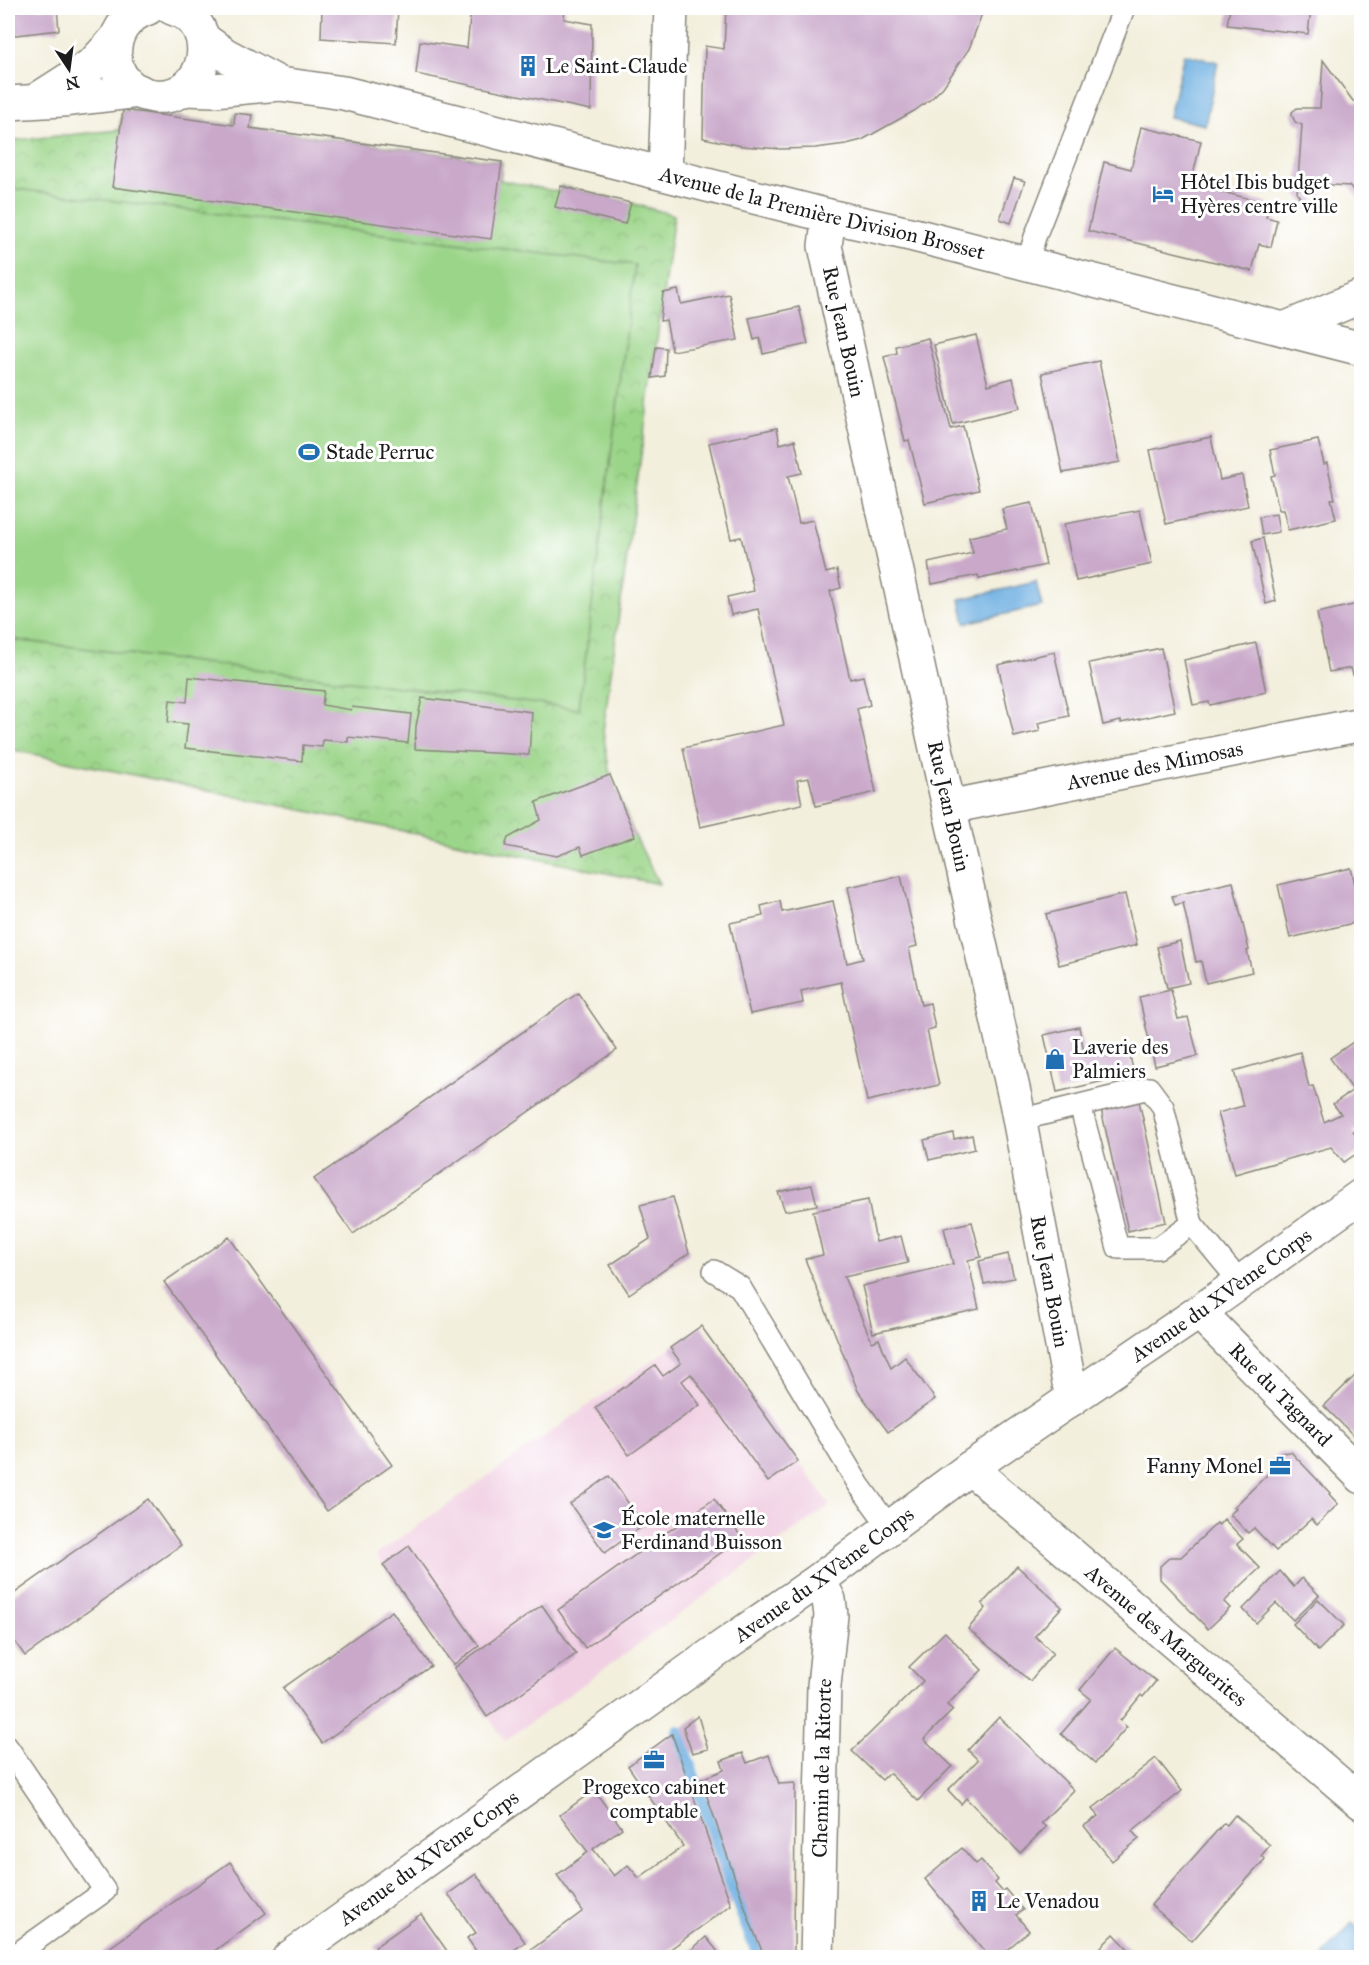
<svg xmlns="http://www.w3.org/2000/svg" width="1369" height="1965" viewBox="0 0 1369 1965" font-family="'IM FELL Great Primer',serif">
<defs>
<pattern id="park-crowns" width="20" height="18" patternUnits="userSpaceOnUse" patternTransform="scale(1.5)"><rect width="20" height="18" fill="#9bd589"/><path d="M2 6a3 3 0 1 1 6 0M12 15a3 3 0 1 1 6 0" fill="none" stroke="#85b676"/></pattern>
</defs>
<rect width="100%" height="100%" fill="#fff"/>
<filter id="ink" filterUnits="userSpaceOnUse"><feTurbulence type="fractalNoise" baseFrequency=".0167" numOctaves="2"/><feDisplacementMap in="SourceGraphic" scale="12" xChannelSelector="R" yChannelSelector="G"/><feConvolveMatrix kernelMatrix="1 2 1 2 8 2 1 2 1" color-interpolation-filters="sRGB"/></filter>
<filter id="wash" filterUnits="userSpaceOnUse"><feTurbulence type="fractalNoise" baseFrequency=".008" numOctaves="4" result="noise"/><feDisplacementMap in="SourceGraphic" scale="24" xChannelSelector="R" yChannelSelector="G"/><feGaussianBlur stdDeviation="1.35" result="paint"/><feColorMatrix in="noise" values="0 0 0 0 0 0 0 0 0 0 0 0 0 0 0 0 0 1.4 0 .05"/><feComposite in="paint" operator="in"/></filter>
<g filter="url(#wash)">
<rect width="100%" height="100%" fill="#f3efdd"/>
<!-- built -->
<polygon fill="#f1d0e3" points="701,1326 830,1505 505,1741 376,1555"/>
<!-- park -->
<polygon fill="url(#park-crowns)" stroke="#5c7852" stroke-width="1.5" points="123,110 233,125 235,113 252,115 251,128 502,162 500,180 559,192 561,186 631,203 674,215 603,731 610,775 635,836 659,884 8,749 8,141 119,130"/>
<!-- garden -->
<polygon fill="#9bd589" stroke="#5c7852" stroke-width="1.5" points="8,188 635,265 579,709 8,639"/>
<!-- water -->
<g fill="#6dafe1" stroke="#44667e" stroke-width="1.5">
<polygon points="1184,54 1218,62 1205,125 1169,117"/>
<polygon points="1036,582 1042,606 965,623 960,599"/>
<polygon points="1352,1923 1361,1931 1361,1957 1322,1957"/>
</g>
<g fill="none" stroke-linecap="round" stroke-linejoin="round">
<!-- stream -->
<polyline stroke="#6dafe1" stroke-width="12" points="678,1731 736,1899 759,1958"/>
</g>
<g id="blocks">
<!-- building -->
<g fill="#c9a8ca">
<polygon points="8,8 57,8 59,30 8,36"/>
<polygon points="322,8 398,8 396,43 321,38"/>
<polygon points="471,8 565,8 564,19 592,24 591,110 416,74 420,41 467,48"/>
<polygon points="726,8 984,8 969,49 943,87 931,99 914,111 862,140 846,144 815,148 781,149 742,146 703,138 705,46 724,49"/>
<polygon points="1230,8 1311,8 1308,34 1227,25"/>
<polygon points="1323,60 1353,101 1362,102 1362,203 1350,186 1315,184 1314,209 1307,209 1297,193 1302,125 1295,122 1292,115 1292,112 1297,108 1320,108"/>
<polygon points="123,110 234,125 235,113 252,115 250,128 502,162 491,239 112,187"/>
<polygon points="1141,127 1201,141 1191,184 1270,204 1266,217 1277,220 1271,247 1259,244 1252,271 1088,231 1104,162 1131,169"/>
<polygon points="1014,178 1025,181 1011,223 1000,219"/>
<polygon points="561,186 631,203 625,224 555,207"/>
<polygon points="678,290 681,304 729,294 738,340 672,351 666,320 660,321 663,293"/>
<polygon points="799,307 808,344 763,354 760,338 754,340 749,318"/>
<polygon points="976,335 988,385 1013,378 1020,408 953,424 934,345"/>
<polygon points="928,338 951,429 963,426 979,490 925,503 909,440 905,441 884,357 897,353 896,346"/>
<polygon points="656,347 666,348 665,376 652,378"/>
<polygon points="1099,361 1120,462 1063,473 1042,373"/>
<polygon points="777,428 780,444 795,440 802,473 788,476 799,523 813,520 826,573 837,570 841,588 830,591 850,679 863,676 870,705 857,709 876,792 816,806 809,778 797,780 802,804 700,827 683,748 784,725 758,609 731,615 727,597 754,591 741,537 731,539 709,443"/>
<polygon points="1211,437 1220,480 1242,475 1248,506 1166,524 1150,450"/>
<polygon points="1318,440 1324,464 1327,463 1335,499 1331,499 1336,519 1288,530 1283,510 1279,510 1271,476 1275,475 1270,450"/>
<polygon points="1032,503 1046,565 979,579 978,575 932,584 928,563 973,553 969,537 1007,529 1002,509"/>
<polygon points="1140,510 1152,564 1076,581 1064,524"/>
<polygon points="1276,514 1279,532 1262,535 1259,517"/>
<polygon points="1263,538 1276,601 1266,604 1252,541"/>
<polygon points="1362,603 1362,673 1353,675 1351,668 1329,672 1317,613"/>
<polygon points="1256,643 1266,692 1210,705 1209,702 1193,705 1184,660"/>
<polygon points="1161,648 1175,711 1121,723 1121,721 1103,725 1089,663"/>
<polygon points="1054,652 1069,716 1038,723 1040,731 1014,737 998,665"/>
<polygon points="189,677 324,691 322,705 351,710 352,707 411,714 408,743 348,737 348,742 323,740 322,747 303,745 302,761 185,748 188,724 168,722 170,700 187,702"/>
<polygon points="422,698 532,712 529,755 415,749 416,726"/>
<polygon points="610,775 635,836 583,855 580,847 557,856 505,846 508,838 541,820 536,802"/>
<polygon points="1351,868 1362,913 1362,921 1290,938 1278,885"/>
<polygon points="901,876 917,946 909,948 921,1005 930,1003 935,1028 927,1030 939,1085 867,1101 841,982 801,991 803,1003 750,1014 730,923 763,916 761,906 780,901 782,912 833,901 847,963 863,959 848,887"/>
<polygon points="1233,882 1249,950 1247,951 1252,972 1206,983 1201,961 1196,962 1183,903 1175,905 1172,896"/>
<polygon points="1125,894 1137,945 1059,965 1046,914"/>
<polygon points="1180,941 1189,983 1167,988 1157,947"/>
<polygon points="1171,990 1178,1019 1188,1017 1198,1056 1155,1066 1139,997"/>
<polygon points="578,993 617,1050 353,1234 314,1179"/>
<polygon points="1079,1027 1085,1056 1128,1047 1134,1074 1057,1092 1044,1035"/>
<polygon points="1362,1036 1362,1125 1353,1131 1362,1141 1362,1150 1344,1162 1331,1147 1235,1174 1218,1113 1243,1106 1234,1071 1300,1052 1309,1087 1313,1086 1324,1122 1341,1114 1333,1104 1353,1090 1330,1058"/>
<polygon points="1139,1101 1166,1222 1128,1231 1101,1109"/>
<polygon points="953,1133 954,1139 972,1135 975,1149 929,1160 924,1140"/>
<polygon points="812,1185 817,1205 785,1211 778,1192"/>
<polygon points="673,1197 689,1253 629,1294 610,1265 650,1239 640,1205"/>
<polygon points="868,1200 876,1242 901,1236 908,1263 844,1277 872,1342 879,1339 891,1368 905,1357 935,1399 888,1432 858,1391 805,1259 823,1255 813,1211"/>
<polygon points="972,1222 981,1257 968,1260 979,1309 873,1333 862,1286 953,1264 944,1228"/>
<polygon points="229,1237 392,1465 327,1511 164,1282"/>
<polygon points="1008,1254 1014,1278 984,1284 979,1261"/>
<polygon points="701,1326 798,1461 768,1482 691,1374 682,1381 700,1405 629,1455 595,1408 655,1365 663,1376 681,1363 670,1348"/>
<polygon points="1362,1369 1362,1444 1324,1406"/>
<polygon points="1291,1452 1330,1493 1329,1494 1338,1504 1317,1525 1311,1519 1276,1551 1254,1528 1248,1533 1230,1514 1236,1509 1234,1507 1269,1473 1270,1462 1279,1453"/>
<polygon points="609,1476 644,1525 605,1553 570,1504"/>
<polygon points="148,1499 181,1545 25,1656 8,1632 8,1598"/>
<polygon points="714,1499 742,1538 585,1648 558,1610"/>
<polygon points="1224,1519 1243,1539 1237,1544 1260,1568 1224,1602 1230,1608 1208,1629 1160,1579 1160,1566 1170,1557 1181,1557 1217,1523 1219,1525"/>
<polygon points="409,1546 479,1646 453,1665 383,1565"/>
<polygon points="1017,1566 1062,1607 1035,1636 1053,1653 1030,1681 968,1629 986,1608 982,1604"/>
<polygon points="1280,1571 1294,1587 1302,1578 1319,1595 1293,1620 1276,1603 1256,1623 1243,1609"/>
<polygon points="1318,1599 1344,1625 1318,1651 1293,1624"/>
<polygon points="542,1605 576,1654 487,1717 454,1668"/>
<polygon points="392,1611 431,1666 322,1743 283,1688"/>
<polygon points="945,1632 982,1670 947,1705 953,1710 924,1739 952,1766 918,1801 889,1773 882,1780 852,1751 923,1681 909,1667"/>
<polygon points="1115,1648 1156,1681 1143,1697 1141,1695 1120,1721 1127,1727 1095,1763 1061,1734 1091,1699 1080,1690"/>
<polygon points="698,1716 708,1749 692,1753 683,1727"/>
<polygon points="999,1717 1074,1790 1041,1823 1046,1827 1020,1853 966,1798 961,1804 948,1790 978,1760 968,1750"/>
<polygon points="672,1734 731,1905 658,1958 520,1958 583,1911 557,1875 588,1852 560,1815 594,1790 622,1828 593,1849 614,1876 628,1865 639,1878 683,1846 628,1766"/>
<polygon points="743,1753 747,1763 769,1755 779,1784 795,1783 794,1958 765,1958 750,1922 701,1779 724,1770 721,1761"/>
<polygon points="1156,1758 1182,1791 1132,1831 1139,1839 1112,1861 1084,1826 1098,1816 1092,1809"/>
<polygon points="1235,1815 1270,1845 1261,1856 1265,1859 1192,1941 1151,1905 1224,1823 1227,1825"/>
<polygon points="962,1848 976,1864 981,1860 998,1880 995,1883 1002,1891 1005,1889 1023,1910 1016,1915 1029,1931 997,1958 990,1958 925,1879"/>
<polygon points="230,1862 266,1913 206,1957 95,1958"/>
<polygon points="476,1874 525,1942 503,1958 481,1958 467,1938 476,1933 448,1894"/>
<polygon points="421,1914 452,1958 383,1958 375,1947"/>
<polygon points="1114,1934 1137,1958 1090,1958"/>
<polygon points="706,1937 723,1958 682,1958"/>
</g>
</g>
</g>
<g filter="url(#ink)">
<use href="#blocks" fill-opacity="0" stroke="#88867c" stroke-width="1.5"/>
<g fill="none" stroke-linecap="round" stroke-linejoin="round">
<defs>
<g id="service">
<polyline points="1027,264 1035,237 1124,8"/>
<polyline points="1019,1120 1149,1088 1163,1107 1192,1224 1158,1248 1118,1248 1080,1105"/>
<polyline points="1192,1224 1240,1282"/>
<polyline points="714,1271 740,1287 859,1485 890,1528"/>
<polyline points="8,1748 105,1891 11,1958"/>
</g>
<g id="minor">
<polyline points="665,174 671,8"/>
<path id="s1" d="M829,216L825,246L949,807L1016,1102L1072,1399"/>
<polyline points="1284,329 1362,296"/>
<path id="s2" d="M949,807L1362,724"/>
<path id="s3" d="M1199,1312L1362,1477"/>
<path id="s4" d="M970,1468L1362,1803"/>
<path id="s5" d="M817,1958L824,1686L831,1615L829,1600L819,1580"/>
</g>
<g id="tertiary">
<path d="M148,8C101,23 104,90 154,96C208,102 224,22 172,8"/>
<polyline points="203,39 224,54 280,84"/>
<path id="s6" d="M184,89L214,90L280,84L344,93L829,216L914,235L1362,349"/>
<polyline points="37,100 93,64 116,39"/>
<polyline points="8,103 62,100 139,91"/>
</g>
<g id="secondary">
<path id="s7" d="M289,1958L718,1650L819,1580L970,1468L1199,1312L1362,1195"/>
</g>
</defs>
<!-- service casing -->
<use href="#service" stroke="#88867c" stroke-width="24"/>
<!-- minor casing -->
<use href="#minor" stroke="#88867c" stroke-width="36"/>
<!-- tertiary casing -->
<use href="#tertiary" stroke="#88867c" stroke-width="36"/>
<!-- secondary casing -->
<use href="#secondary" stroke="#88867c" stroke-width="36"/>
<!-- service -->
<use href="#service" stroke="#fff" stroke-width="21"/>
<!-- minor -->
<use href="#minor" stroke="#fff" stroke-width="33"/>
<!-- tertiary -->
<use href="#tertiary" stroke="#fff" stroke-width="33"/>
<!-- secondary -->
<use href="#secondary" stroke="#fff" stroke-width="33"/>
</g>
</g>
<!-- icons -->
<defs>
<symbol id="building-bare" viewBox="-9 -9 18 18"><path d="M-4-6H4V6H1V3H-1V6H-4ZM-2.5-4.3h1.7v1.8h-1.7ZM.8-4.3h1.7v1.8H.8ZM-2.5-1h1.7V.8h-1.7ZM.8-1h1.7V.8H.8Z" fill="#1f6fb2" stroke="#fff" stroke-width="2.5" paint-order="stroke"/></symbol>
<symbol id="hotel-bare" viewBox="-9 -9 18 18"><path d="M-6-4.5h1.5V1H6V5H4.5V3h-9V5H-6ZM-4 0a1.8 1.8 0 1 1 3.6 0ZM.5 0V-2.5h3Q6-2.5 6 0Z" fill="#1f6fb2" stroke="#fff" stroke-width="2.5" paint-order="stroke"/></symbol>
<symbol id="stadium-bare" viewBox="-9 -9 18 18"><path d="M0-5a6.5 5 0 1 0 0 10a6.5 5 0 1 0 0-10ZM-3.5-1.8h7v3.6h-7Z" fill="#1f6fb2" stroke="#fff" stroke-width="2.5" paint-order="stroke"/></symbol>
<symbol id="shop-bare" viewBox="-9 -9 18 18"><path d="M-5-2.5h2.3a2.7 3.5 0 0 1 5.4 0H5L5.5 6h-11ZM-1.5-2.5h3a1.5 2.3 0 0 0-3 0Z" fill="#1f6fb2" stroke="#fff" stroke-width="2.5" paint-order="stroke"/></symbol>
<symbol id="office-bare" viewBox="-9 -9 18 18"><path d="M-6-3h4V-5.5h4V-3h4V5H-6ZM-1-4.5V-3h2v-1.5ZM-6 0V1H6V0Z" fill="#1f6fb2" stroke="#fff" stroke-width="2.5" paint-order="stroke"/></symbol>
<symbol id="school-bare" viewBox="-9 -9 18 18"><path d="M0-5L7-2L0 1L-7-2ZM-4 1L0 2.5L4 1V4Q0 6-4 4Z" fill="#1f6fb2" stroke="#fff" stroke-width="2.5" paint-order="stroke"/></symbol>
</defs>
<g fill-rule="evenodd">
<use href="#building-bare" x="513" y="51" width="30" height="30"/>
<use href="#hotel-bare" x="1148" y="179" width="30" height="30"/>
<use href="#stadium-bare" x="294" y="437" width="30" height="30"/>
<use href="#shop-bare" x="1040" y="1044" width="30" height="30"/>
<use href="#office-bare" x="1265" y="1451" width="30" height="30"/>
<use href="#school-bare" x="589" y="1515" width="30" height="30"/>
<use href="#office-bare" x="639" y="1745" width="30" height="30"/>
<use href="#building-bare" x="964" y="1886" width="30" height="30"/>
</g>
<g text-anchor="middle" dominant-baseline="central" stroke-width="6" stroke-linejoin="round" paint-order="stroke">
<!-- poi labels -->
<g font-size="21" fill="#1c1c1c" stroke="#fff" text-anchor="start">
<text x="545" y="66">Le Saint-Claude</text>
<text x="1180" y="182">Hôtel Ibis budget<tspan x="1180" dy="24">Hyères centre ville</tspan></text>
<text x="326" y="452">Stade Perruc</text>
<text x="1072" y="1047">Laverie des<tspan x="1072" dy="24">Palmiers</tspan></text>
<text x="1263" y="1466" text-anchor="end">Fanny Monel</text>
<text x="621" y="1518">École maternelle<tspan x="621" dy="24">Ferdinand Buisson</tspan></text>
<text x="654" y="1787" text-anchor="middle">Progexco cabinet<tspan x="654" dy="24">comptable</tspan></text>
<text x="996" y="1901">Le Venadou</text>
</g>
<!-- street labels -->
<g font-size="21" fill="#1c1c1c" stroke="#fff">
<text stroke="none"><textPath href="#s6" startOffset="654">Avenue de la Première Division Brosset</textPath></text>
<text stroke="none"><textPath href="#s1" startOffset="118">Rue Jean Bouin</textPath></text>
<text stroke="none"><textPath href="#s2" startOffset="210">Avenue des Mimosas</textPath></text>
<text stroke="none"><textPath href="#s1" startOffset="604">Rue Jean Bouin</textPath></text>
<text stroke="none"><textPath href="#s1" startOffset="1090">Rue Jean Bouin</textPath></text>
<text stroke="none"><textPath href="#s7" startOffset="1144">Avenue du XVème Corps</textPath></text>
<text stroke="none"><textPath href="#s3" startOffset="116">Rue du Tagnard</textPath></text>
<text stroke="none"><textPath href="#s7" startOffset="658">Avenue du XVème Corps</textPath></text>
<text stroke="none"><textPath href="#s4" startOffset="258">Avenue des Marguerites</textPath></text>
<text stroke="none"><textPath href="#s5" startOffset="190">Chemin de la Ritorte</textPath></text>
<text stroke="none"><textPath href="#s7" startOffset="172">Avenue du XVème Corps</textPath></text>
</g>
</g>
<!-- margin -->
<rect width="1369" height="1965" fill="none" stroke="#fff" stroke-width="30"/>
<!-- north arrow -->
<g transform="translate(69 69) rotate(167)" stroke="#ffffff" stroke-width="4.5" paint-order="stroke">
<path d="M0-4.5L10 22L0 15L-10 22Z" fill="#1c1c1c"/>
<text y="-9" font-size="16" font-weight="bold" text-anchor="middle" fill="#1c1c1c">N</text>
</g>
</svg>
